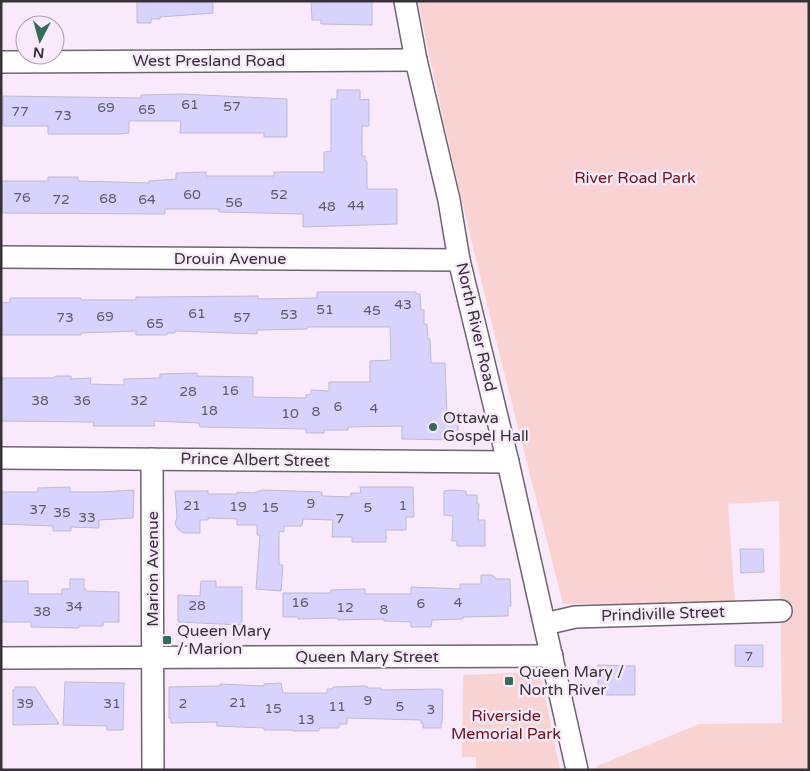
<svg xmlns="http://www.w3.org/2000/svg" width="810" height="771" viewBox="0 0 810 771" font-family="'Varela Round',sans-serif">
<rect width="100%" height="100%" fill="#f8eafa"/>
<!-- green -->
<g fill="#f9d3d1">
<path d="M418,1H809V770H598L597,766L699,724L782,723L779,501L728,504L735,603L563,604C512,403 459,204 418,1Z"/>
<polygon points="540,672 560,770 476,770 476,757 462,757 463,675"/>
</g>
<!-- building -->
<g fill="#d8d3fe" stroke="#bdbbce">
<polygon points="137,1 213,1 213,13 160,17 160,19 151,19 151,23 137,23"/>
<polygon points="311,1 372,1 372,25 321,24 321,20 312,20"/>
<polygon points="337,90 360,90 360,100 369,99 369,126 362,126 362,156 365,156 365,161 367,161 367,189 397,189 397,224 303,227 303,214 219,212 219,209 165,209 165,214 2,213 2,181 48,181 48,177 78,177 78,181 149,183 149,181 176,179 176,173 206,172 206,176 274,176 274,172 324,172 324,152 331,151 331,99 337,99"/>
<polygon points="181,94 287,99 287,137 264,137 264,133 180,133 181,121 129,121 129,133 121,134 48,134 48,126 3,126 3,96 141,98 141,95"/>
<polygon points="317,292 416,292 416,294 420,294 421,310 424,310 424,324 427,324 428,339 430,339 431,363 445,363 447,414 458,414 458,440 402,439 402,426 348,427 348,430 324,430 324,433 306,433 306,429 200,427 199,423 154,421 155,426 93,426 94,422 1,421 1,378 53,378 56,376 71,376 71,379 91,378 90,384 124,385 124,379 160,378 160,374 197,373 197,376 253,377 253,397 306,398 306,395 311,394 311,390 329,391 329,382 370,382 370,361 391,360 390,327 307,327 307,329 257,330 257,334 175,331 175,333 167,333 167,335 136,335 136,331 81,333 81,335 1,335 1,302 10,303 10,298 81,298 81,300 136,300 136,297 150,297 258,296 258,299 317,298"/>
<polygon points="70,487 70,492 100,492 134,490 133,518 99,520 99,528 71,527 71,531 53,531 53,526 1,524 1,492 38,492 38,488"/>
<polygon points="360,487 413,487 414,517 406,517 406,530 386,530 386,542 352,542 352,537 332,537 333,520 303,519 302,526 284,526 284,532 279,531 279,565 283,565 281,591 256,589 260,535 257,535 257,525 237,525 237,519 208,518 208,520 200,520 200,533 183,533 178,529 175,524 177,517 175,491 208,491 208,494 237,494 237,492 253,493 263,490 322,492 322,496 350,497 351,493 361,493"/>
<polygon points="452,490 466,491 466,495 477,495 477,504 479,504 478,520 485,520 485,546 457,546 457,541 452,541 453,516 444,515 444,491"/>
<polygon points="740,549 763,549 764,572 741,573"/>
<polygon points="481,575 492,575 497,579 510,579 511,606 508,606 508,616 463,617 463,619 432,620 431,627 411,627 411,622 384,621 384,619 338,620 338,618 298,619 298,617 283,617 283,593 331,593 331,590 365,589 365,594 411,594 411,587 460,589 460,584 481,584"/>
<polygon points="70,579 84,579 84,589 86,589 86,591 119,592 119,622 103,622 103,626 79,626 79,628 31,627 31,622 1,622 1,581 28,581 28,594 62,594 62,589 70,589"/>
<polygon points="201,581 216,581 216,587 242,587 242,625 178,622 178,595 200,596"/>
<polygon points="735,645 763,645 763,667 735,666"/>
<polygon points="598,665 635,666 635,695 598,695"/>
<polygon points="65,682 124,683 123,730 107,730 107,726 63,725"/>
<polygon points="281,683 283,693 327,693 327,689 333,689 333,687 367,686 367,688 381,688 381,690 441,689 443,691 442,723 441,723 441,728 423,728 423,723 421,723 421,720 347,718 347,724 339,724 339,728 319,728 319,731 293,731 293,730 264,730 264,728 217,726 217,722 171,723 171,718 169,718 169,687 220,686 220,684 264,686 264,684"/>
<polygon points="15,687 35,687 59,724 13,725 13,690 15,690"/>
</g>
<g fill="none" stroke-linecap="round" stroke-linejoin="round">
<defs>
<g id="minor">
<polyline points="405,1 416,60 449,200 459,260 508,462 577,770"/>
<polyline points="1,62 416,60"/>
<polyline points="1,257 459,260"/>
<polyline points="1,458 508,462"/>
<polyline points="152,459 153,770"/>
<polyline points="545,624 575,617 781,611"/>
<polyline points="1,658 552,656"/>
</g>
</defs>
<!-- minor casing -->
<use href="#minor" stroke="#6f6371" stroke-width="24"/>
<!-- minor -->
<use href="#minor" stroke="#fff" stroke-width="21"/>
</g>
<!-- markers -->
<g fill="#316d58" stroke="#f8eafa" stroke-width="2">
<circle cx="433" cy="427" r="5"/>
<rect x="162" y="635" width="10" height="10" rx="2.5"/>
<rect x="504" y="676" width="10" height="10" rx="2.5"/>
</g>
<g text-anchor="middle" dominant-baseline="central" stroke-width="5" stroke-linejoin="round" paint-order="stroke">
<!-- number labels -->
<g font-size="14" fill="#5f5a6a">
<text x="190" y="104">61</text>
<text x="232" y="106">57</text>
<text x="106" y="107">69</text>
<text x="147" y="109">65</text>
<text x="20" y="111">77</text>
<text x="63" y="115">73</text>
<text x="192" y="194">60</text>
<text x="279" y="194">52</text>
<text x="22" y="197">76</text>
<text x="108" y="198">68</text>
<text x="61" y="199">72</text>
<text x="147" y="199">64</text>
<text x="234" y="202">56</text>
<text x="356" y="205">44</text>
<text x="327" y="206">48</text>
<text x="403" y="304">43</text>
<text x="325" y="309">51</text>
<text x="372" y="310">45</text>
<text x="197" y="313">61</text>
<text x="289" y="314">53</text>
<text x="105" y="316">69</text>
<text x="65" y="317">73</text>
<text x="242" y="317">57</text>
<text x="155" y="323">65</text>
<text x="230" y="390">16</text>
<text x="188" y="391">28</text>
<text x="40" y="400">38</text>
<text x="82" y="400">36</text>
<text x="139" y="400">32</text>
<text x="338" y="406">6</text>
<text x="374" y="408">4</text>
<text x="209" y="410">18</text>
<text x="316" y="411">8</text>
<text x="290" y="413">10</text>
<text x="311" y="503">9</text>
<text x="192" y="505">21</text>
<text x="403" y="505">1</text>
<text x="238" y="506">19</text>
<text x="270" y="507">15</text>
<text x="368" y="507">5</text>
<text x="38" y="509">37</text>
<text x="62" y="512">35</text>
<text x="87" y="517">33</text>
<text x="340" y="518">7</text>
<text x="300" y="602">16</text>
<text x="458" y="602">4</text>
<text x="421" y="603">6</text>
<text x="197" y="605">28</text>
<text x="74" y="606">34</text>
<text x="345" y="607">12</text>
<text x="384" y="609">8</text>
<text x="42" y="611">38</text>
<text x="749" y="656">7</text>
<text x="368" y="700">9</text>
<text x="238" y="702">21</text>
<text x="25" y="703">39</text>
<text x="112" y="703">31</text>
<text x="183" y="703">2</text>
<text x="337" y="706">11</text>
<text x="400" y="706">5</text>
<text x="273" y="708">15</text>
<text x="431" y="709">3</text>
<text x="306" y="719">13</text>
</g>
<!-- street labels -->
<g font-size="16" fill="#373138" stroke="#f8eafa">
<text x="209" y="61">West Presland Road</text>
<text x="230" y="259">Drouin Avenue</text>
<text transform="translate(476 327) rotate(77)">North River Road</text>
<text transform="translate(255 460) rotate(1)">Prince Albert Street</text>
<text transform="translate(153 569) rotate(-90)">Marion Avenue</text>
<text transform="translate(663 614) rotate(-2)">Prindiville Street</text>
<text x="367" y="657">Queen Mary Street</text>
</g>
<!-- park labels -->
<g font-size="16" fill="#6e0f1a" stroke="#f8eafa">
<text x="635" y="178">River Road Park</text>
<text x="506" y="716">Riverside<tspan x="506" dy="18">Memorial Park</tspan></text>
</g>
<!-- poi labels -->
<g font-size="16" fill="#373138" stroke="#f8eafa" text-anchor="start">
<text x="443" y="418">Ottawa<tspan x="443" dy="18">Gospel Hall</tspan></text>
<text x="177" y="631">Queen Mary<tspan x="177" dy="18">/ Marion</tspan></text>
<text x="519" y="672">Queen Mary /<tspan x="519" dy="18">North River</tspan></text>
</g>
</g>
<!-- border -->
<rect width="810" height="771" fill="none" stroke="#373138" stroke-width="5"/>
<!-- north arrow -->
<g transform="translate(40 40) rotate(186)"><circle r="24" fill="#f8eafa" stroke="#aba0ac"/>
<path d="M0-4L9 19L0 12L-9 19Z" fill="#316d58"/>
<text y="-8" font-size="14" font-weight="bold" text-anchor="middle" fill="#373138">N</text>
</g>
</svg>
